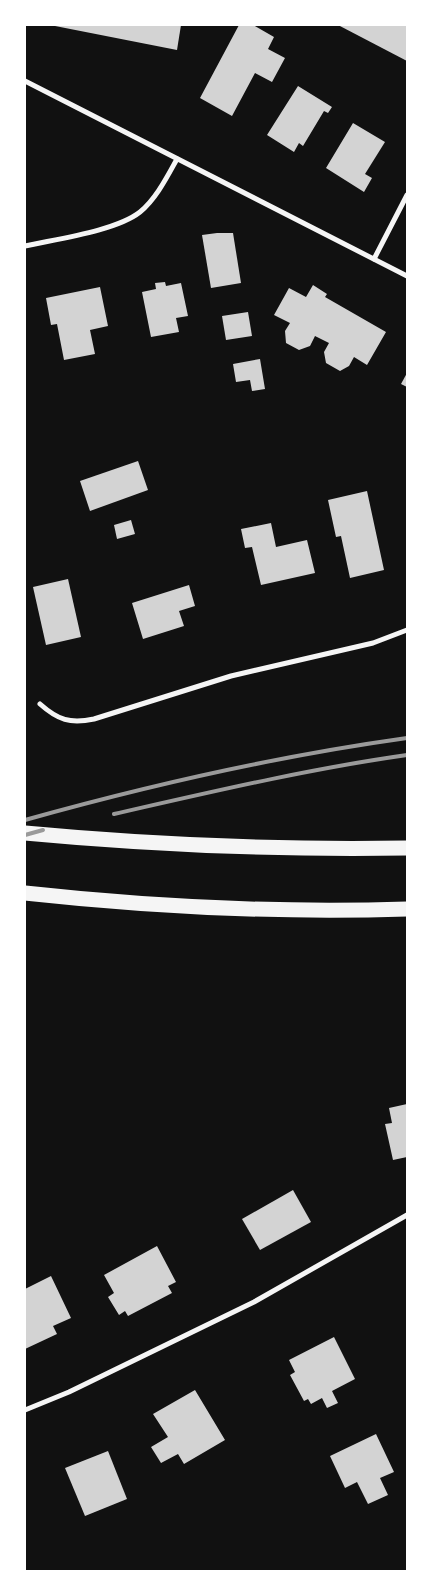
<svg xmlns="http://www.w3.org/2000/svg" width="432" height="1596" viewBox="0 0 432 1596" font-family="Manrope,sans-serif">
<rect width="100%" height="100%" fill="#111"/>
<!-- building -->
<g fill="#d3d3d3">
<polygon points="50,25 181,25 177,50"/>
<polygon points="239,25 253,25 274,37 268,49 285,58 272,82 255,73 232,116 200,98"/>
<polygon points="338,25 407,25 407,61"/>
<polygon points="298,86 332,107 328,113 324,111 303,146 299,143 294,152 267,135"/>
<polygon points="353,123 385,142 365,174 372,178 364,192 326,168"/>
<polygon points="217,233 233,233 241,283 211,288 202,235"/>
<polygon points="165,282 166,286 181,283 188,316 176,318 179,332 151,337 142,292 156,289 155,283"/>
<polygon points="313,285 327,294 325,297 386,332 367,365 354,357 349,366 340,371 326,363 324,352 329,343 315,336 310,346 299,350 286,343 285,331 290,323 274,315 289,288 306,297"/>
<polygon points="100,287 108,326 90,330 95,354 64,360 57,324 51,325 46,298"/>
<polygon points="248,312 252,336 226,340 222,316"/>
<polygon points="260,359 265,389 252,391 250,380 236,382 233,364"/>
<polygon points="407,373 407,387 401,384"/>
<polygon points="138,461 148,490 90,511 80,481"/>
<polygon points="367,491 384,570 350,578 341,536 336,537 328,500"/>
<polygon points="131,520 135,534 117,539 114,525"/>
<polygon points="271,523 276,547 307,540 315,573 261,585 252,547 245,548 241,529"/>
<polygon points="68,579 81,637 46,645 33,587"/>
<polygon points="189,585 195,606 179,611 184,626 143,639 132,603"/>
<polygon points="407,1104 407,1157 393,1160 385,1124 392,1123 389,1108"/>
<polygon points="293,1190 311,1222 260,1250 242,1219"/>
<polygon points="157,1246 176,1282 168,1286 172,1293 128,1316 125,1311 119,1315 108,1297 114,1293 104,1275"/>
<polygon points="51,1276 71,1318 53,1326 57,1334 25,1349 25,1289"/>
<polygon points="334,1337 355,1379 332,1391 338,1403 327,1408 322,1398 311,1404 308,1399 304,1401 290,1375 295,1372 289,1360"/>
<polygon points="195,1390 225,1440 184,1464 178,1454 161,1463 151,1447 168,1437 153,1414"/>
<polygon points="376,1434 394,1472 380,1478 388,1495 368,1504 357,1482 345,1488 330,1456"/>
<polygon points="108,1451 127,1499 85,1516 65,1468"/>
</g>
<g fill="none" stroke-linecap="round" stroke-linejoin="round">
<!-- minor -->
<g stroke="#f5f5f5" stroke-width="5">
<polyline points="25,81 407,276"/>
<path d="M25,246C56,239 116,231 140,212C156,199 167,177 177,159"/>
<polyline points="374,259 407,195"/>
<path d="M40,704C58,720 70,724 94,719L231,676L373,643L407,630"/>
<polyline points="25,1410 69,1392 254,1302 407,1215"/>
</g>
<!-- motorway -->
<g stroke="#f5f5f5" stroke-width="15">
<path d="M25,833C152,845 279,850 407,848"/>
<path d="M25,893C152,907 279,913 407,909"/>
</g>
<!-- rail -->
<g stroke="#9a9a9a" stroke-width="4">
<path d="M114,814C211,792 308,769 407,755"/>
<path d="M25,820C150,785 278,756 407,738"/>
<polyline points="25,835 43,830"/>
</g>
</g>
<!-- border -->
<rect width="432" height="1596" fill="none" stroke="#ffffff" stroke-width="52"/>
</svg>
